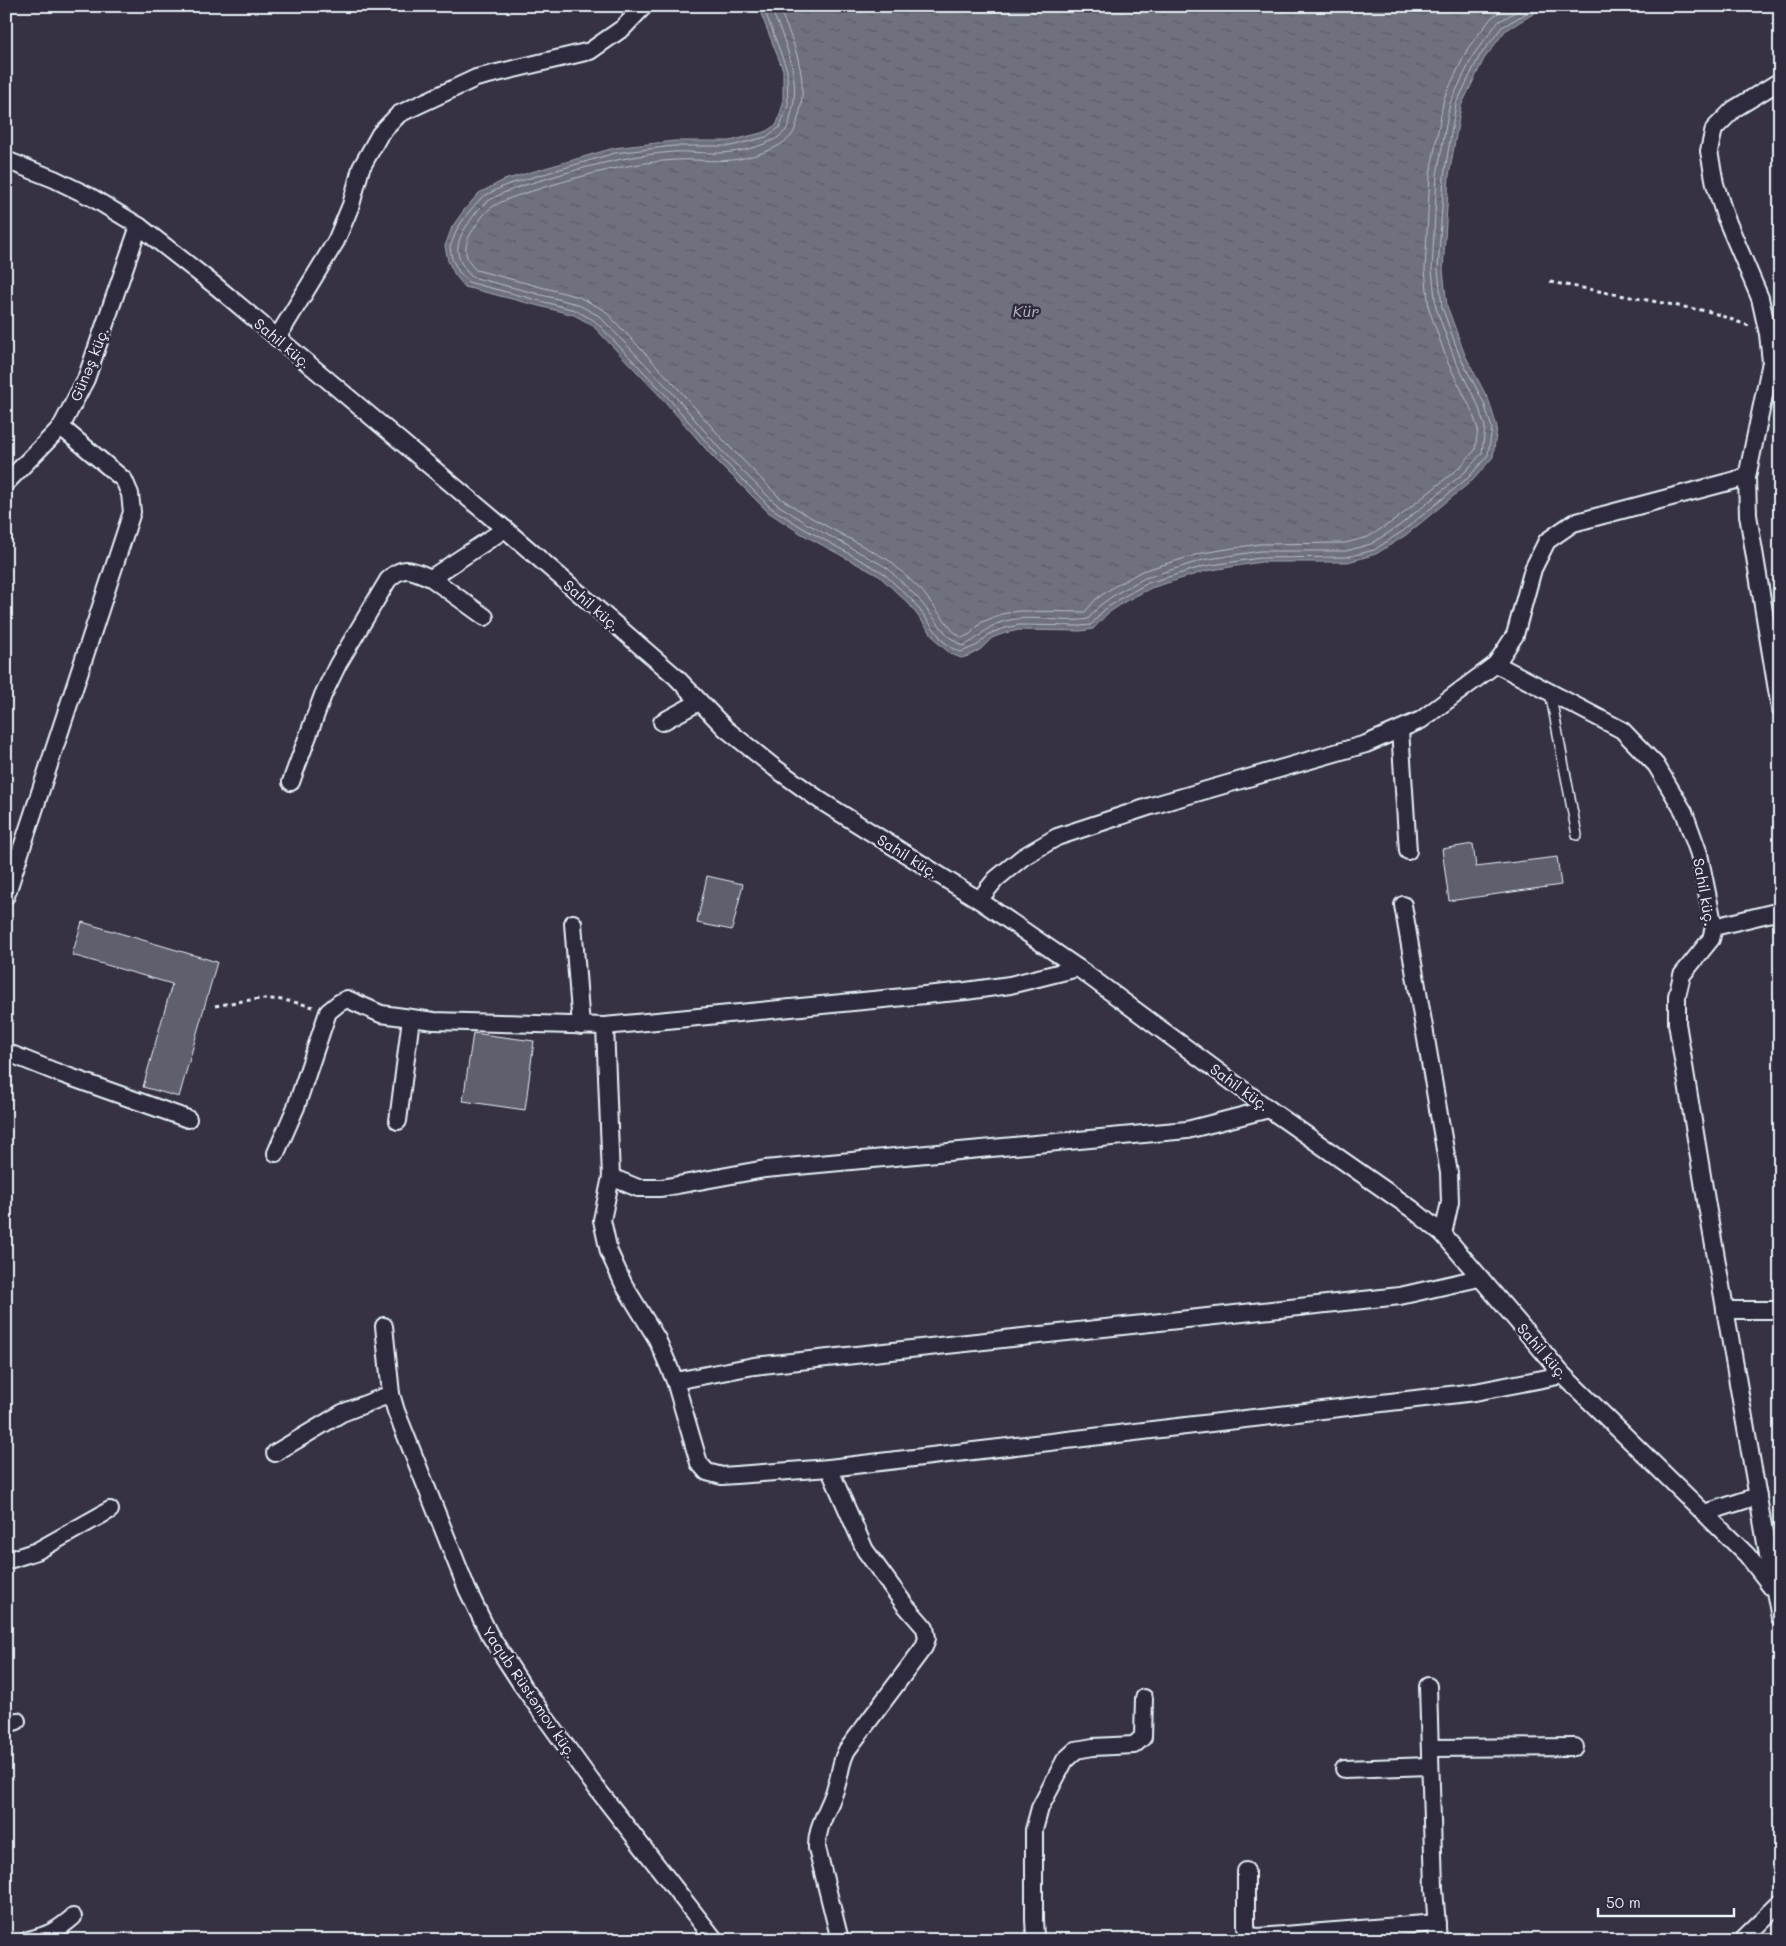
<svg xmlns="http://www.w3.org/2000/svg" width="1786" height="1946" viewBox="0 0 1786 1946" font-family="Mali,sans-serif">
<defs>
<pattern id="water-ripples" width="26" height="14" patternUnits="userSpaceOnUse" patternTransform="scale(1.25)"><rect width="26" height="14" fill="#70717f"/><path d="M2 4q2-2 4 0t4 0M15 11q2-2 4 0t4 0" fill="none" stroke="#5b5c64"/></pattern>
</defs>
<rect width="100%" height="100%" fill="#363244"/>
<filter id="ink" filterUnits="userSpaceOnUse"><feTurbulence type="fractalNoise" baseFrequency=".02" numOctaves="2"/><feDisplacementMap in="SourceGraphic" scale="10" xChannelSelector="R" yChannelSelector="G"/><feConvolveMatrix kernelMatrix="1 2 1 2 8 2 1 2 1" color-interpolation-filters="sRGB"/></filter>
<g filter="url(#ink)">
<!-- water -->
<polygon fill="url(#water-ripples)" stroke="#a0a4af" points="758,6 1546,6 1505,31 1484,59 1461,106 1449,176 1443,270 1447,306 1465,355 1489,401 1497,427 1493,457 1473,480 1406,535 1376,554 1348,562 1261,562 1206,571 1151,588 1126,601 1107,614 1093,629 1081,631 1019,630 1005,633 992,638 981,649 969,656 961,658 951,654 939,644 909,604 879,576 800,533 768,512 711,455 660,396 592,325 574,315 465,287 455,275 448,261 445,246 452,227 464,210 479,193 504,180 614,148 674,141 730,141 765,132 777,124 783,104 783,70"/>
<g fill="none" stroke-linecap="round" stroke-linejoin="round">
<!-- shore -->
<g stroke="#b8bec8" stroke-width="1">
<polyline points="763,6 787,70 788,105 780,127 766,137 731,146 674,146 615,153 506,185 482,197 468,213 457,229 450,247 452,259 459,272 468,282 575,310 595,321 664,393 715,452 771,508 803,528 882,572 913,601 943,641 953,649 961,652 978,645 989,634 1005,628 1019,625 1080,626 1091,625 1104,610 1123,597 1148,583 1205,566 1260,558 1347,557 1374,550 1403,531 1469,477 1488,455 1492,428 1484,403 1460,357 1442,307 1438,270 1444,176 1456,104 1479,57 1502,27 1539,6"/>
<path d="M770,6C785,41 802,77 791,115C790,120 789,126 786,130C778,142 746,151 731,152C713,155 693,151 674,152C630,155 588,166 545,179C525,185 506,190 488,201C479,207 472,218 466,227C453,246 456,261 472,277L577,304L599,316L669,389L719,448L775,503L806,523L886,567L917,597L948,636L962,646C977,642 984,627 1002,622C1030,613 1060,624 1088,619L1100,605L1119,592L1145,578L1203,560L1260,551H1346L1371,544L1399,526L1465,472L1482,453L1485,427L1478,405L1455,360L1436,308L1432,270L1437,175L1450,103L1474,54L1498,22L1526,6"/>
<path d="M778,6C794,43 810,78 798,119C796,125 795,132 791,136C779,150 749,158 732,160C713,162 694,159 675,160C629,163 588,174 545,187C527,193 508,197 492,207C484,213 478,222 473,230C463,245 463,258 476,270L579,297L604,310L674,384L725,442L780,498L810,517L890,561L922,591L953,631L962,638L970,634L982,622L1002,614L1019,611L1085,612L1096,599L1115,586L1142,571L1202,553L1259,544L1345,543L1368,537L1395,520L1460,467L1475,450L1478,429L1471,409L1448,363L1429,309L1425,270L1430,175L1444,98L1468,48L1492,17L1510,6"/>
</g>
</g>
<!-- building -->
<g fill="#605e6e" stroke="#e8f1f8">
<polygon points="1473,844 1476,867 1557,857 1561,885 1449,901 1442,849"/>
<polygon points="707,876 743,884 732,930 697,923"/>
<polygon points="82,922 217,962 179,1097 143,1087 172,984 72,955"/>
<polygon points="473,1033 534,1041 525,1110 463,1101"/>
</g>
<g fill="none" stroke-linecap="round" stroke-linejoin="round">
<defs>
<polyline id="service" points="1550,692 1577,835"/>
<g id="minor">
<polyline points="1780,81 1734,109 1714,129 1709,151 1715,184 1725,216 1760,298 1768,334 1771,362 1747,477 1748,515 1780,708"/>
<polyline points="6,160 54,179 91,197 139,226 217,287 505,529 676,677 726,729 775,768 821,801 979,900 1078,968 1269,1109 1412,1209 1443,1234 1563,1375 1747,1555 1775,1591 1780,1618"/>
<polyline points="277,338 336,241 351,205 361,168 380,134 399,114 476,78 590,51 623,28 644,6"/>
<polyline points="6,483 61,427 86,379 139,226"/>
<polyline points="431,578 485,617"/>
<polyline points="1496,664 1622,730 1656,765 1684,812 1699,854 1714,927 1711,939 1682,975 1677,996 1677,1023 1706,1200 1774,1589"/>
<polyline points="662,722 699,702"/>
<polyline points="1400,730 1408,851"/>
<path d="M291,782L323,695L338,664L388,580C403,564 412,570 431,578L505,529"/>
<polyline points="6,896 132,512 130,494 124,480 61,427"/>
<polyline points="979,900 996,879 1023,857 1057,837 1151,806 1366,744 1421,720 1496,664 1515,635 1533,569 1547,541 1573,523 1747,477"/>
<polyline points="1403,905 1449,1173 1450,1202 1443,1234"/>
<polyline points="573,923 581,1026"/>
<polyline points="1714,927 1780,911"/>
<polyline points="605,1026 611,1177 602,1220 609,1252 624,1285 657,1339 675,1381 699,1463 707,1472 722,1476 829,1468 1475,1392 1563,1375"/>
<polyline points="6,1052 56,1072 188,1119"/>
<polyline points="398,1121 411,1018"/>
<polyline points="276,1153 296,1107 328,1012 339,1003 347,999 381,1014 434,1021 605,1026 966,991 1010,985 1078,968"/>
<polyline points="611,1177 638,1188 661,1188 765,1169 1187,1130 1269,1109"/>
<polyline points="1725,1310 1780,1310"/>
<polyline points="384,1326 391,1394 396,1411 467,1589 489,1634 522,1685 591,1781 715,1940"/>
<polyline points="675,1381 754,1366 1400,1296 1479,1278"/>
<polyline points="275,1453 342,1413 391,1394"/>
<path d="M829,1468L865,1550L905,1605L925,1628L927,1638L924,1647L847,1750C840,1763 841,1771 837,1784C831,1807 816,1824 817,1848L840,1940"/>
<polyline points="1705,1513 1758,1496"/>
<polyline points="6,1561 37,1551 110,1510"/>
<polyline points="1428,1686 1434,1888 1438,1940"/>
<polyline points="6,1724 17,1721"/>
<polyline points="1430,1748 1575,1747"/>
<polyline points="1344,1769 1430,1766"/>
<polyline points="1246,1871 1246,1926 1248,1935 1258,1937 1437,1923"/>
<polyline points="1743,1939 1780,1903"/>
<path d="M28,1940C48,1935 57,1931 73,1917"/>
<polyline points="1032,1940 1035,1936 1034,1920 1034,1830 1040,1808 1065,1760 1076,1750 1093,1747 1134,1745 1143,1737 1144,1698"/>
</g>
</defs>
<!-- service casing -->
<use href="#service" stroke="#e8f1f8" stroke-width="12"/>
<!-- minor casing -->
<use href="#minor" stroke="#e8f1f8" stroke-width="20"/>
<!-- path -->
<g stroke="#e8f1f8" stroke-width="3" stroke-dasharray="4 4" stroke-linecap="butt">
<polyline points="1550,282 1711,312 1749,326"/>
<path d="M215,1006C257,998 272,995 313,1007"/>
</g>
<!-- service -->
<use href="#service" stroke="#2f2a3d" stroke-width="9"/>
<!-- minor -->
<use href="#minor" stroke="#2f2a3d" stroke-width="16"/>
</g>
</g>
<g text-anchor="middle" dominant-baseline="central" stroke-width="5" stroke-linejoin="round" paint-order="stroke">
<!-- street labels -->
<g font-size="15" fill="#e8f1f8" stroke="#2f2a3d">
<text transform="translate(283 343) rotate(40)">Sahil küç.</text>
<text transform="translate(89 364) rotate(-68)">Günəş küç.</text>
<text transform="translate(592 605) rotate(41)">Sahil küç.</text>
<text transform="translate(908 856) rotate(32)">Sahil küç.</text>
<text transform="translate(1705 892) rotate(80)">Sahil küç.</text>
<text transform="translate(1240 1087) rotate(36)">Sahil küç.</text>
<text transform="translate(1543 1351) rotate(49)">Sahil küç.</text>
<text transform="translate(530 1692) rotate(56)">Yaqub Rüstəmov küç.</text>
</g>
<!-- water labels -->
<g font-size="16" font-style="italic" fill="#b2b7c2" stroke="#2f2a3d">
<text x="1026" y="310">Kür</text>
</g>
</g>
<!-- margin -->
<rect width="1786" height="1946" fill="none" stroke="#2f2a3d" stroke-width="25"/>
<rect x="12" y="12" width="1761" height="1921" fill="none" stroke="#e8f1f8" stroke-width="2" filter="url(#ink)"/>
<!-- scale -->
<path d="M1598 1908v8h136v-8" fill="none" stroke="#e8f1f8" stroke-width="2.5"/>
<text x="1606" y="1908" font-size="15" fill="#e8f1f8" stroke="#2f2a3d" stroke-width="4" paint-order="stroke">50 m</text>
</svg>
